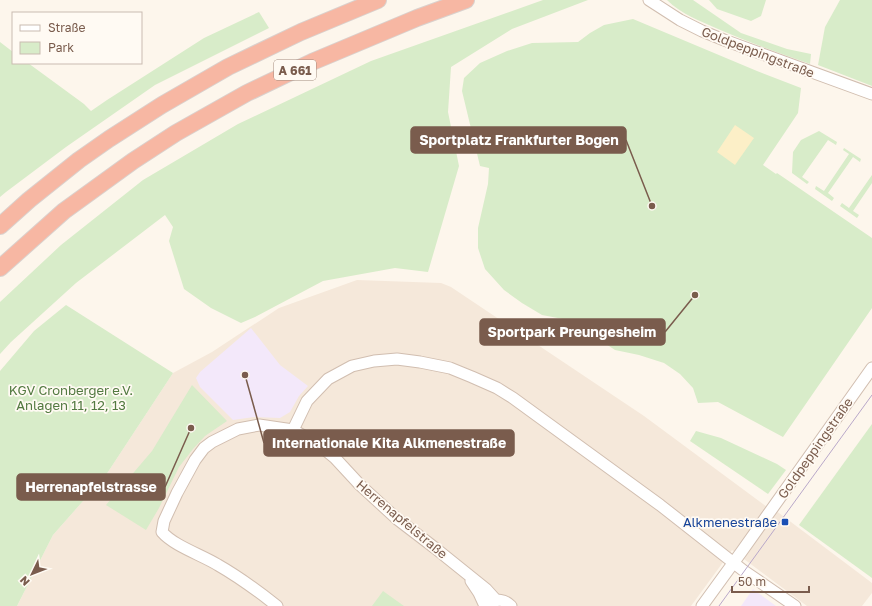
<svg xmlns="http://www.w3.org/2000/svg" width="872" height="606" viewBox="0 0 872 606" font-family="'Golos Text',sans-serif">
<rect width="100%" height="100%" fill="#fdf6ec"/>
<!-- residential -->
<polygon fill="#f5e8da" points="357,280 441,283 451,287 644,416 767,507 775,510 872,583 872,593 862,606 807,606 732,550 691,606 17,606 53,535 106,475 173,373 212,352 279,308"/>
<!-- education -->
<g fill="#f3e8fa">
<polygon points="251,328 280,365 308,386 299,396 290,412 280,418 254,417 233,420 200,387 196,378 200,372"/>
<polygon points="753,589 776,606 741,606"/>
</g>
<!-- green -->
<g fill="#d8ecc9">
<polygon points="543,0 588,0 512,29 451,67 448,112 459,166 428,272 395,268 323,281 255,317 241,323 211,308 184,289 169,241 173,227 165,215 76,283 11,342 0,354 0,302 61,245 143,180 238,124 371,61"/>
<path d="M667,0H693L741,33L787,49L811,54L810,64C779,53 748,42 718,29C700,21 681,14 667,0Z"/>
<polygon points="709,0 766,0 761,16 751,21 717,9"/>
<polygon points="840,0 872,0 872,86 818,65 825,27"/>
<polygon points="259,12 269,28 155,85 66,147 6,192 0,197 0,42 13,52 13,63 28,63 84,104 91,111 107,100 204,38"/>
<polygon points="633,19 757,71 801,88 798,113 763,165 776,174 777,173 872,238 872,308 783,437 718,402 698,403 693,388 680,374 664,363 639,355 615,350 594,336 579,325 563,319 542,315 522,303 504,290 485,269 478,248 478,228 488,184 489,168 480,166 462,91 464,78 480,63 507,51 532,43 578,42 590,33 604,25"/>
<polygon points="819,131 837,142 836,145 828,140 802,177 809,182 807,184 792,173 793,152 801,140"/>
<polygon points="844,148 861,159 860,162 853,157 828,193 834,198 832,201 815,189 816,186 824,191 849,154 843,150"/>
<polygon points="872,175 872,183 853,211 859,215 857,218 840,206 842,203 849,208"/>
<polygon points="66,305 173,373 106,475 53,535 17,606 0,606 0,371 34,331"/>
<polygon points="192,385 227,421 205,436 193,449 179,467 159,508 146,530 106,505 152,451"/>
<polygon points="872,424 872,578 799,525"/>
<polygon points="696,431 721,438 777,464 786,470 768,494 690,441"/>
<polygon points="383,591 404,606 372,606"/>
</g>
<!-- sand -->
<polygon fill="#fcefc7" points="735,125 754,138 735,165 717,152"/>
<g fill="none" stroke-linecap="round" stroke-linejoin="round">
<defs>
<g id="minor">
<polyline points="649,0 680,20 702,31 724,40 872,94"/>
<polyline points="293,430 307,401 328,379 352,366 374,361 397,359 420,362 450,368 472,377 497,388 513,398 660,505 744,571 795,606"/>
<polyline points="471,581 479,593 485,606"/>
<path d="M489,603C498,599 504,599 511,606"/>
<path d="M277,606C258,591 239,577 218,565C202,555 174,546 162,532L164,521L177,493L195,460L204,448L212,442L238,429L259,425L293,430L318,444L335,458L360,485L397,519L435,548L486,589L496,600"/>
<polyline points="702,606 742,551 872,368"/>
</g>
<g id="highway">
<polyline points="0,226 29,200 79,160 109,139 162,105 228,67 301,32 378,0"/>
<polyline points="0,268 64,211 133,161 176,133 247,93 312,62 417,18 466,0"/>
</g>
</defs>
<!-- minor casing -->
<use href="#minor" stroke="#d1beb0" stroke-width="13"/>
<!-- highway casing -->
<use href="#highway" stroke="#dad1cd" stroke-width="18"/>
<!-- minor -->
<use href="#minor" stroke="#fff" stroke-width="11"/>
<!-- highway -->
<use href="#highway" stroke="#f7b7a3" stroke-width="16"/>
<!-- tram -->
<polyline stroke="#b9a8c9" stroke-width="1" points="719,606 872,395"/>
</g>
<!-- markers -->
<rect fill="#1a4fb4" stroke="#fffaf3" stroke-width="1.5" x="781" y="518" width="8" height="8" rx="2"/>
<g text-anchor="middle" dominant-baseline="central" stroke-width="3.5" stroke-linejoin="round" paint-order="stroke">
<!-- shield labels -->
<rect fill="#fffaf3" stroke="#a28b7f" stroke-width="1" x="274" y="60" width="42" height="20" rx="3"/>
<g font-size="12" font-weight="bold" fill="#7a5c4d">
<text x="295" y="70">A 661</text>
</g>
<!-- street labels -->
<g font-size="13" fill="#7a5c4d" stroke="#fffaf3">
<text transform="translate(758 52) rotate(21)">Goldpeppingstraße</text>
<text transform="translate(815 448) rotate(-55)">Goldpeppingstraße</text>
<text transform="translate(402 519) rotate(40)">Herrenapfelstraße</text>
</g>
<!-- park labels -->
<g font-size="13" fill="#537a41" stroke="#fffaf3">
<text x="71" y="390">KGV Cronberger e.V.<tspan x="71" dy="15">Anlagen 11, 12, 13</tspan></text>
</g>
<!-- transit labels -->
<g font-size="13" fill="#164399" stroke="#fffaf3" text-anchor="end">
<text x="777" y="522">Alkmenestraße</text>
</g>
</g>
<!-- callouts -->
<path fill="none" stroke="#7a5c4d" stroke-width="1.5" d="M652 206L626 140M695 295L665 332M245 375L264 443M191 428L165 487"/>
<g fill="#7a5c4d" stroke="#fffaf3" stroke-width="1.5">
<circle cx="652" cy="206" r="4"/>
<circle cx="695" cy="295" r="4"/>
<circle cx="245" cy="375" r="4"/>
<circle cx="191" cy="428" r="4"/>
</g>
<g fill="#7a5c4d" stroke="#7a5c4d" stroke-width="1.5">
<rect x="411" y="127" width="215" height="26" rx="4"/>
<rect x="480" y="319" width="185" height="26" rx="4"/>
<rect x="264" y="430" width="250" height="26" rx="4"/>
<rect x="17" y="474" width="148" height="26" rx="4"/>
</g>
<g font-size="14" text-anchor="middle" font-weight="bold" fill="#fff">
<text x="519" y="145">Sportplatz Frankfurter Bogen</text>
<text x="572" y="337">Sportpark Preungesheim</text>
<text x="389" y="448">Internationale Kita Alkmenestraße</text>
<text x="91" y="492">Herrenapfelstrasse</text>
</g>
<!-- legend -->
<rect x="12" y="12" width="130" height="52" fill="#fffaf3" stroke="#cabbb1"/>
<rect x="20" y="25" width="20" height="6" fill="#ffffff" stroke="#cabbb1"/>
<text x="48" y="32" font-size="12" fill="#7a5c4d">Straße</text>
<rect x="20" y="42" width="20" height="12" fill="#d8ecc9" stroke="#cabbb1"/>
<text x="48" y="52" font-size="12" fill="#7a5c4d">Park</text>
<!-- north arrow -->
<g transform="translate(32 574) rotate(227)" stroke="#fffaf3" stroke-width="3" paint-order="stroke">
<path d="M0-3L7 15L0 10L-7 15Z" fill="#7a5c4d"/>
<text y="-6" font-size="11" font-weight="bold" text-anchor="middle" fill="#7a5c4d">N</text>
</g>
<!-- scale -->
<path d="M732 586v6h77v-6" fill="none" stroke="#7a5c4d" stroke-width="2"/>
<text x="738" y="586" font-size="12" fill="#7a5c4d" stroke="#fffaf3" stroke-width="3" paint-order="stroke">50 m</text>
</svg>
